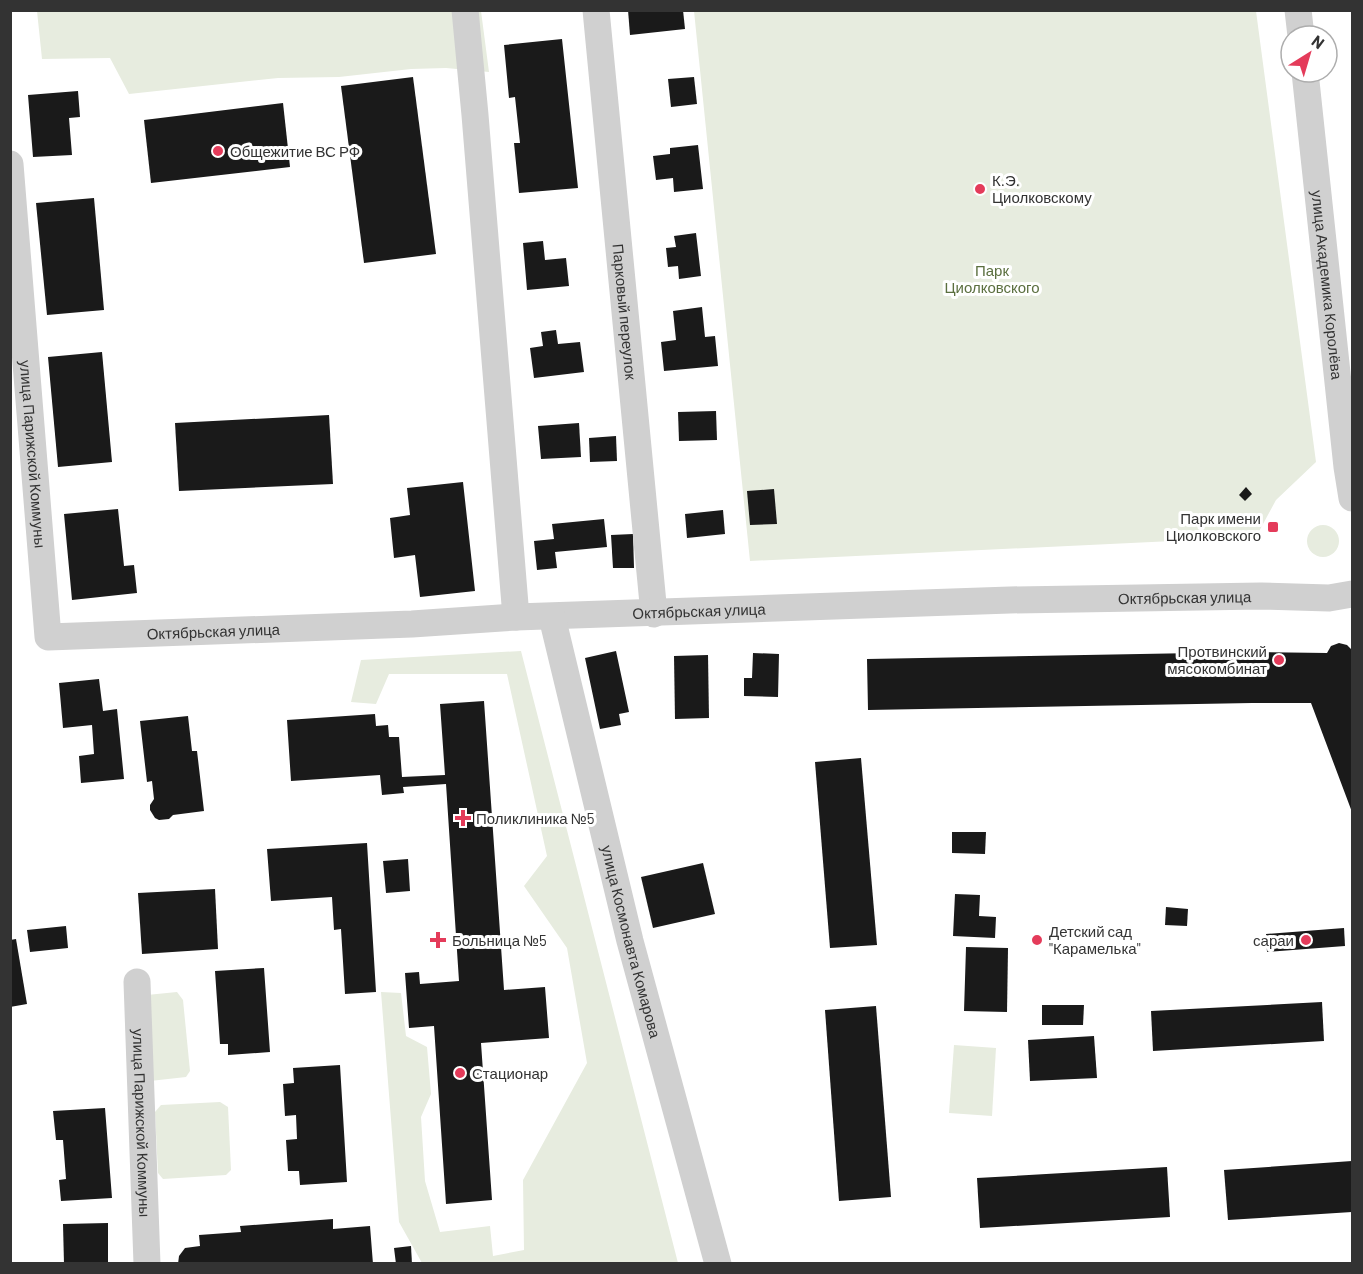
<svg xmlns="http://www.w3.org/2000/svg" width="1363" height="1274" viewBox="0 0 1363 1274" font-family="Barlow,sans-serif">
<rect width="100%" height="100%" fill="#fff"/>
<!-- green -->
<g fill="#e7ecdf">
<polygon points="37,11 481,11 489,72 446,68 411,69 339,77 278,78 129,94 110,58 42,59"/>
<polygon points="694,11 1256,11 1316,462 1276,500 1256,537 750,561"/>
<circle cx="1323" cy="541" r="16"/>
<polygon points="521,651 678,1263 422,1263 399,1222 381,992 401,993 406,1036 427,1047 431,1094 421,1117 425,1181 440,1232 490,1226 493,1256 524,1250 523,1180 587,1063 567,948 524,886 547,856 507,674 389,674 376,704 351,702 361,660"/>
<polygon points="177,992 183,1000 190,1071 186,1077 150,1081 147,995"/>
<polygon points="954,1045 996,1048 992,1116 949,1113"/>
<polygon points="220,1102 228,1107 231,1170 226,1175 163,1179 158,1173 155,1112 161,1105"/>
</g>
<!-- building -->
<g fill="#1a1a1a">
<polygon points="628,10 683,10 685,29 630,35"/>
<polygon points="562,39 578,188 519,193 514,143 520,143 515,97 509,98 504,45"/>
<polygon points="413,77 436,254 364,263 341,86"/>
<polygon points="694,77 697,104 671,107 668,79"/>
<polygon points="78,91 80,117 69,118 72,155 33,157 28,95"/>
<polygon points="283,103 290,167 151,183 144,120"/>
<polygon points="698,145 703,189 674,192 673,178 656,180 653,156 670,154 670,148"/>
<polygon points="94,198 104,310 47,315 36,203"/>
<polygon points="696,233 701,276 679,279 678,266 668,267 666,248 676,247 674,236"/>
<polygon points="543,241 545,260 566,258 569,286 527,290 523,243"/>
<polygon points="702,307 705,337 715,336 718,366 664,371 661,342 676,340 673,311"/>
<polygon points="556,330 558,344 580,342 584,372 534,378 530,348 543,346 541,332"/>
<polygon points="102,352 112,462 58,467 48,357"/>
<polygon points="716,411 717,440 679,441 678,412"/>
<polygon points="329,415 333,484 179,491 175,423"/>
<polygon points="579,423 581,457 541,459 538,426"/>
<polygon points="616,436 617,461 590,462 589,438"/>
<polygon points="463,482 475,591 420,597 415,555 394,558 390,518 410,515 407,488"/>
<polygon points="1246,487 1252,494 1245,501 1239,495"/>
<polygon points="774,489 777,524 750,525 747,491"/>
<polygon points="118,509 124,566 134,565 137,593 72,600 64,514"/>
<polygon points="723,510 725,534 687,538 685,514"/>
<polygon points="604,519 607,547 555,552 557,568 537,570 534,541 554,539 552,524"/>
<polygon points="633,534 634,568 613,568 611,535"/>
<polygon points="1339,643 1347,645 1352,650 1352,812 1311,703 1252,703 868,710 867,659 1251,652 1327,653 1331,646"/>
<polygon points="616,651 629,712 619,714 621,725 600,729 585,658"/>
<polygon points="753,653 779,654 778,697 744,696 744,678 752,678"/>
<polygon points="708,655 709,718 675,719 674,656"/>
<polygon points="99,679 103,711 117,709 124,779 81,783 79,756 94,754 92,725 63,728 59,683"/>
<polygon points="484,701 504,990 545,987 549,1038 481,1043 492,1200 446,1204 434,1026 409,1028 405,973 419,972 420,984 459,981 446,784 403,787 404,793 382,795 380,775 291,781 287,720 375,714 376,726 388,725 389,737 399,737 402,777 445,775 440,704"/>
<polygon points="188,716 192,751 197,751 204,811 173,815 169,819 159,820 155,818 150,810 150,805 154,799 152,781 147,782 140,721"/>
<polygon points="861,758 877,945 830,948 815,762"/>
<polygon points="952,832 986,832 985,854 952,853"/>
<polygon points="367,843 376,992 345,994 341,929 334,930 332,897 271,901 267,849"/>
<polygon points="408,859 410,891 386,893 383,861"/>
<polygon points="703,863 715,914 653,928 641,877"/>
<polygon points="215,889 218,949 142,954 138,893"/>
<polygon points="955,894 980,895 979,916 996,917 995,938 953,936"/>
<polygon points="1166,907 1188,909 1187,926 1165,925"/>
<polygon points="66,926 68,948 30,952 27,930"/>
<polygon points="1344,928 1345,946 1267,952 1266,934"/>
<polygon points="16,939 27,1004 10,1007 10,940"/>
<polygon points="966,947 1008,948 1007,1012 964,1011"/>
<polygon points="264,968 270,1052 228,1055 228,1044 220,1044 215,971"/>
<polygon points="1322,1002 1324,1041 1153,1051 1151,1011"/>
<polygon points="1042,1005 1084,1005 1083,1025 1042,1025"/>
<polygon points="876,1006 891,1197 839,1201 825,1010"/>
<polygon points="1094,1036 1097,1078 1030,1081 1028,1040"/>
<polygon points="340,1065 347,1182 300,1185 299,1171 288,1171 286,1140 297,1139 296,1115 285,1116 283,1084 294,1083 293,1068"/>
<polygon points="105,1108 112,1198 61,1201 59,1180 66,1179 63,1140 56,1140 53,1111"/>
<polygon points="1352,1161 1352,1212 1228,1220 1224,1170"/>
<polygon points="1167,1167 1170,1217 980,1228 977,1178"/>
<polygon points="333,1219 333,1229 370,1226 373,1264 178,1264 179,1256 185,1248 200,1246 199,1235 241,1232 240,1226"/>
<polygon points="108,1223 108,1264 64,1264 63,1224"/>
<polygon points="411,1246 412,1264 396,1264 394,1248"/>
</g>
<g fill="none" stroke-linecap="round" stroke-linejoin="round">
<!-- minor -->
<g stroke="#d0d0d0" stroke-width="27">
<polyline points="465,10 475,115 516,617"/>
<path id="s1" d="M596,10L654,614"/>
<polyline points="1298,10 1301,36"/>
<path id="s2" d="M1305,72L1347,467L1352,498"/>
<path id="s3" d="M10,164L48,637L412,624L516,617L1010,600L1261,596L1329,598L1352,594"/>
<path id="s4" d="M552,617L630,941L718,1264"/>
<path id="s5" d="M137,982L147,1264"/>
</g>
</g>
<!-- markers -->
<g fill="#e43b5a" stroke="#fff" stroke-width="2">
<circle cx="218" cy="151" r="6"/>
<circle cx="980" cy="189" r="6"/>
<rect x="1267" y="521" width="12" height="12" rx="3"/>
<circle cx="1279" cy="660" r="6"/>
<path d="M460 809h6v6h6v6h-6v6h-6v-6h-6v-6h6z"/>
<path d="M435 931h6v6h6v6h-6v6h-6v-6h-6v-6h6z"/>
<circle cx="1037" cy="940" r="6"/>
<circle cx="1306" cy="940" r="6"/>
<circle cx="460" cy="1073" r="6"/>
</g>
<g text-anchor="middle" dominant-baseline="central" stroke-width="6" stroke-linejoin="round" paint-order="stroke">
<!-- poi labels -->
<g font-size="15" fill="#333" stroke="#fff" text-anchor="start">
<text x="230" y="151">Общежитие ВС РФ</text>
<text x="992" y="180">К.Э.<tspan x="992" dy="17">Циолковскому</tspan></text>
<text x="1261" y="518" text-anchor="end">Парк имени<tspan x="1261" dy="17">Циолковского</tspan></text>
<text x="1267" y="651" text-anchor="end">Протвинский<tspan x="1267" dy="17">мясокомбинат</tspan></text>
<text x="476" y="818">Поликлиника №5</text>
<text x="1049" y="931">Детский сад<tspan x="1049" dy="17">"Карамелька"</tspan></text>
<text x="452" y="940">Больница №5</text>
<text x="1294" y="940" text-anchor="end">сараи</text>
<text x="472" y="1073">Стационар</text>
</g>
<!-- park labels -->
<g font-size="15" fill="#5b6f3f" stroke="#fff">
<text x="992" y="270">Парк<tspan x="992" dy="17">Циолковского</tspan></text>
</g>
<!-- street labels -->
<g font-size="15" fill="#333" stroke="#fff">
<text stroke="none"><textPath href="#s2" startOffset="214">улица Академика Королёва</textPath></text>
<text stroke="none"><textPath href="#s1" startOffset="303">Парковый переулок</textPath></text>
<text stroke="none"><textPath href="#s3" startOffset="291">улица Парижской Коммуны</textPath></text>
<text stroke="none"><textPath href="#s3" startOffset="1612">Октябрьская улица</textPath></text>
<text stroke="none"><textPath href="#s3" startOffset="1126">Октябрьская улица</textPath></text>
<text stroke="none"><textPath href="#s3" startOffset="640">Октябрьская улица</textPath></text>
<text stroke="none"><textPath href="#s4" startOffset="334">улица Космонавта Комарова</textPath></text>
<text stroke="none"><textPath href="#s5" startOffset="141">улица Парижской Коммуны</textPath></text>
</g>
</g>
<!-- border -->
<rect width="1363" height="1274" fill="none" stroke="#333333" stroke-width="24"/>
<!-- north arrow -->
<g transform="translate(1309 54) rotate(37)"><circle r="28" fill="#ffffff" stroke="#adadad" stroke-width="1.5"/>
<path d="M0-4.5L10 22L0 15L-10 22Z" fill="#e43b5a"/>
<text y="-9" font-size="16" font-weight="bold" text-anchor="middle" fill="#333333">N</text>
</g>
</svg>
